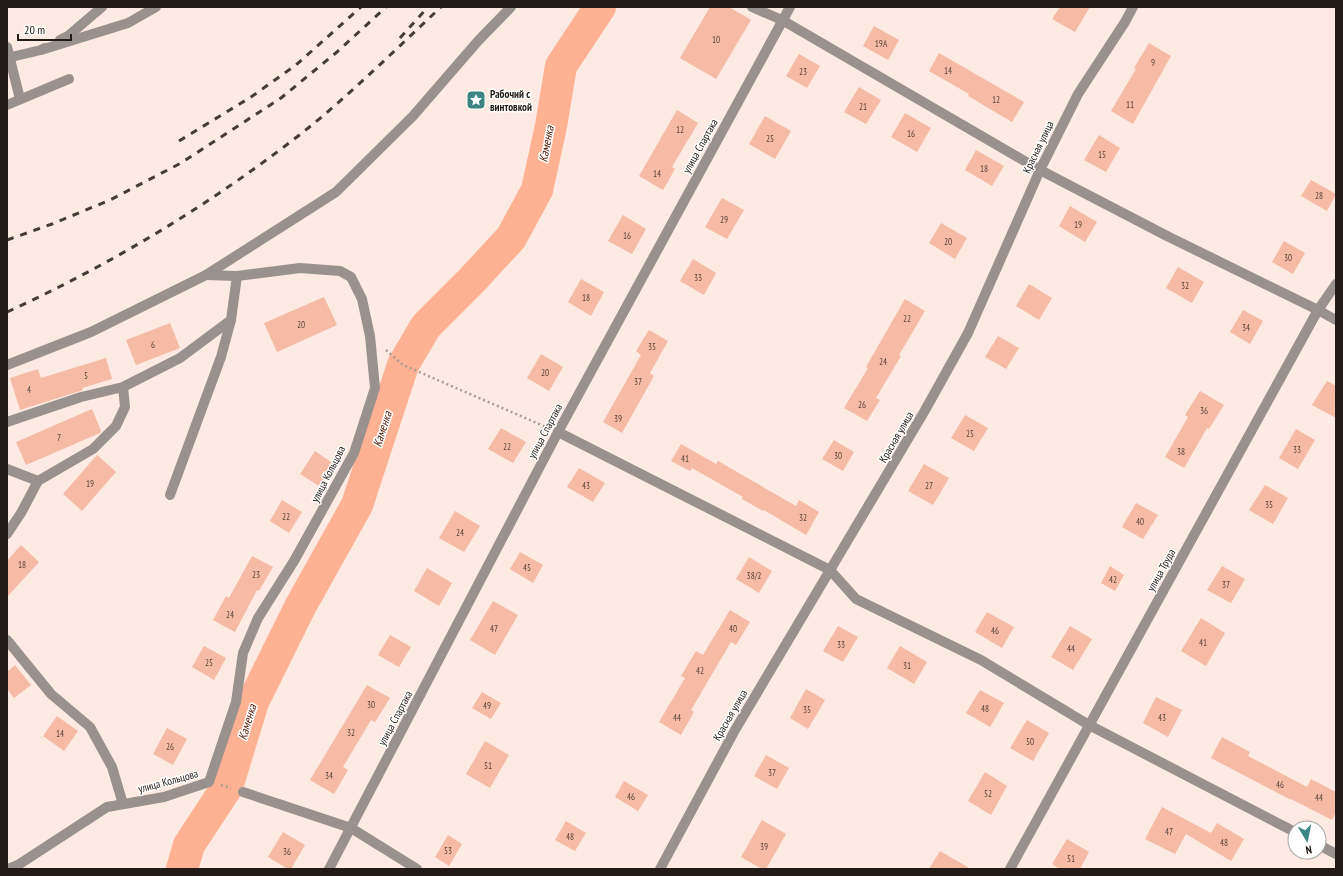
<svg xmlns="http://www.w3.org/2000/svg" width="1343" height="876" viewBox="0 0 1343 876" font-family="'PT Sans Narrow',sans-serif">
<rect width="100%" height="100%" fill="#fdeae2"/>
<g fill="none" stroke-linecap="round" stroke-linejoin="round">
<!-- river -->
<polyline stroke="#feb293" stroke-width="32" points="182,869 189,845 227,787 253,702 300,607 357,505 403,365 426,326 472,280 511,238 537,190 551,126 561,66 600,7"/>
</g>
<!-- building -->
<g fill="#f5bba4">
<polygon points="710,7 729,7 751,20 716,79 680,58"/>
<polygon points="1060,7 1090,7 1075,32 1052,19"/>
<polygon points="874,26 899,40 888,60 863,46"/>
<polygon points="1149,43 1171,56 1133,124 1111,111 1136,69 1134,68"/>
<polygon points="939,53 1024,102 1012,122 968,96 969,94 929,71"/>
<polygon points="799,54 820,66 807,88 786,76"/>
<polygon points="859,87 881,100 866,124 844,112"/>
<polygon points="677,110 698,123 672,167 675,169 663,190 639,176"/>
<polygon points="905,113 931,128 917,152 891,137"/>
<polygon points="765,116 791,131 775,159 749,144"/>
<polygon points="1099,135 1120,148 1106,172 1084,160"/>
<polygon points="976,150 1004,166 992,186 965,170"/>
<polygon points="1311,180 1336,194 1327,211 1301,196"/>
<polygon points="722,198 744,210 727,239 705,227"/>
<polygon points="1070,206 1097,222 1085,242 1059,226"/>
<polygon points="623,215 646,229 632,254 608,241"/>
<polygon points="941,223 967,238 955,259 929,243"/>
<polygon points="1284,241 1305,253 1293,274 1272,262"/>
<polygon points="693,259 716,273 704,295 680,281"/>
<polygon points="1178,267 1204,282 1192,303 1166,288"/>
<polygon points="581,279 604,292 591,316 568,302"/>
<polygon points="1029,284 1052,298 1039,320 1016,306"/>
<polygon points="324,297 337,325 277,352 264,323"/>
<polygon points="905,299 925,311 899,355 901,356 876,398 880,400 867,421 844,408 868,368 866,367"/>
<polygon points="1243,310 1263,321 1250,344 1230,332"/>
<polygon points="170,323 180,348 136,365 126,340"/>
<polygon points="649,330 668,341 650,373 654,376 622,433 603,422 641,355 636,351"/>
<polygon points="998,336 1019,348 1006,369 985,357"/>
<polygon points="541,354 563,367 549,391 527,378"/>
<polygon points="106,358 112,379 82,388 83,390 20,410 10,378 38,369 41,378"/>
<polygon points="1327,381 1336,386 1336,418 1312,405"/>
<polygon points="1200,391 1224,405 1209,429 1207,428 1184,468 1165,457 1188,417 1185,415"/>
<polygon points="92,409 101,431 100,433 26,465 16,442"/>
<polygon points="965,415 988,428 974,451 951,438"/>
<polygon points="501,428 526,442 513,463 488,449"/>
<polygon points="1296,429 1315,440 1298,469 1279,458"/>
<polygon points="834,440 854,452 843,471 822,459"/>
<polygon points="681,444 716,464 718,461 796,506 799,500 819,512 806,535 764,510 763,511 742,499 743,497 692,468 690,471 671,461"/>
<polygon points="315,451 334,464 319,486 300,474"/>
<polygon points="97,455 116,472 82,511 63,494"/>
<polygon points="924,464 949,478 933,505 908,491"/>
<polygon points="579,468 605,483 593,502 567,487"/>
<polygon points="1265,485 1288,498 1273,524 1249,510"/>
<polygon points="282,500 302,512 289,533 270,521"/>
<polygon points="1136,503 1158,515 1143,539 1122,527"/>
<polygon points="455,511 480,526 464,552 439,538"/>
<polygon points="21,545 39,562 7,597 7,561"/>
<polygon points="520,552 543,565 533,583 510,569"/>
<polygon points="252,556 273,567 259,591 257,590 235,632 213,620 226,596 229,598"/>
<polygon points="749,557 772,571 759,593 736,579"/>
<polygon points="1110,566 1124,575 1115,591 1101,583"/>
<polygon points="1222,566 1245,579 1231,603 1207,590"/>
<polygon points="427,568 452,583 439,606 414,591"/>
<polygon points="493,601 518,615 495,655 470,640"/>
<polygon points="730,610 750,622 736,645 731,642 691,710 694,712 681,735 659,722 685,678 681,676 696,651 703,655"/>
<polygon points="987,612 1014,627 1002,648 975,632"/>
<polygon points="1201,618 1225,633 1206,666 1181,651"/>
<polygon points="838,626 858,637 843,662 823,651"/>
<polygon points="1070,626 1092,639 1073,670 1051,657"/>
<polygon points="390,635 411,647 399,667 378,655"/>
<polygon points="204,646 226,658 214,680 192,667"/>
<polygon points="900,646 927,662 914,684 887,668"/>
<polygon points="15,665 31,685 14,698 7,689 7,672"/>
<polygon points="367,685 390,698 375,722 371,720 343,767 348,770 334,794 310,780"/>
<polygon points="806,689 825,700 808,729 790,718"/>
<polygon points="980,690 1004,703 990,727 966,713"/>
<polygon points="482,692 501,703 491,719 472,708"/>
<polygon points="1156,697 1182,710 1168,737 1143,723"/>
<polygon points="57,716 78,731 64,751 43,736"/>
<polygon points="1027,720 1049,733 1033,761 1010,748"/>
<polygon points="167,728 187,739 173,765 153,754"/>
<polygon points="1222,737 1250,752 1248,756 1307,787 1311,779 1336,792 1336,812 1332,820 1291,799 1291,800 1211,758"/>
<polygon points="485,741 509,755 490,788 466,774"/>
<polygon points="766,755 789,768 777,789 754,776"/>
<polygon points="985,772 1007,786 991,815 968,801"/>
<polygon points="624,781 648,795 638,811 615,797"/>
<polygon points="1162,807 1211,833 1217,823 1244,839 1231,861 1186,834 1175,854 1145,839"/>
<polygon points="762,820 786,834 766,869 762,869 741,857"/>
<polygon points="566,821 586,833 575,851 555,840"/>
<polygon points="283,832 305,845 291,869 288,869 268,857"/>
<polygon points="448,835 462,844 449,866 435,857"/>
<polygon points="1067,839 1089,852 1080,869 1060,869 1052,864"/>
<polygon points="940,851 971,869 929,869"/>
</g>
<g fill="none" stroke-linecap="round" stroke-linejoin="round">
<!-- path -->
<g stroke="#a99b95" stroke-width="2.5" stroke-dasharray="2 3" stroke-linecap="butt">
<polyline points="386,350 403,365 546,427"/>
<polyline points="221,785 231,788"/>
</g>
<!-- minor -->
<g stroke="#99918e" stroke-width="10">
<polyline points="752,7 782,20 1040,170 1169,237 1318,310 1336,320"/>
<polyline points="60,40 68,36 102,7"/>
<polyline points="7,47 20,99"/>
<polyline points="41,50 128,23 156,7"/>
<polyline points="7,58 41,50 45,48"/>
<polyline points="7,105 69,79"/>
<polyline points="7,365 91,332 206,275 336,192 413,116 478,41 511,7"/>
<polyline points="7,422 81,397 123,387 180,358 231,320"/>
<polyline points="558,432 830,570 856,599 981,660 1089,725 1295,832"/>
<polyline points="7,469 38,481 93,449 116,426 125,407 123,387"/>
<polyline points="170,495 221,357 231,320 237,276"/>
<polyline points="7,534 21,513 38,481"/>
<polyline points="7,640 51,694 90,727 112,767 123,804"/>
<polyline points="243,792 351,828 417,869"/>
<polyline points="1319,845 1336,854"/>
<polyline points="8,869 18,865 107,807 164,797 209,782 236,702 243,653 258,618 294,561 354,453 375,388 370,336 362,299 351,277 340,271 300,268 237,276 206,275"/>
<polyline points="329,869 558,432 790,7"/>
<polyline points="660,869 735,730 924,412 968,333 1040,170 1078,94 1125,22 1133,7"/>
<polyline points="1010,869 1318,310 1336,284"/>
</g>
<!-- rail -->
<g stroke="#453c38" stroke-width="3" stroke-dasharray="7 7" stroke-linecap="butt">
<polyline points="400,38 428,7"/>
<polyline points="179,141 251,97 296,65 361,7"/>
<polyline points="7,240 52,224 110,200 181,163 281,98 337,52 386,7"/>
<path d="M7,312C112,264 211,204 302,133C351,94 396,49 441,7"/>
</g>
</g>
<!-- icons -->
<defs>
<symbol id="sight-square" viewBox="-11 -11 22 22"><rect x="-9" y="-9" width="18" height="18" rx="4" fill="#3d8583" stroke="#fff"/><path d="M0-6L1.8-2.2L6-1.7L2.9 1.2L3.7 5.4L0 3.3L-3.7 5.4L-2.9 1.2L-6-1.7L-1.8-2.2Z" fill="#fff"/></symbol>
</defs>
<g fill-rule="evenodd">
<use href="#sight-square" x="465" y="89" width="22" height="22"/>
</g>
<g text-anchor="middle" dominant-baseline="central" stroke-width="3" stroke-linejoin="round" paint-order="stroke">
<!-- number labels -->
<g font-size="9" fill="#57433b">
<text x="716" y="39">10</text>
<text x="881" y="43">19А</text>
<text x="1153" y="62">9</text>
<text x="948" y="70">14</text>
<text x="803" y="71">23</text>
<text x="996" y="99">12</text>
<text x="1130" y="104">11</text>
<text x="863" y="106">21</text>
<text x="680" y="129">12</text>
<text x="911" y="133">16</text>
<text x="770" y="138">25</text>
<text x="1102" y="154">15</text>
<text x="984" y="168">18</text>
<text x="657" y="173">14</text>
<text x="1319" y="195">28</text>
<text x="724" y="219">29</text>
<text x="1078" y="224">19</text>
<text x="627" y="235">16</text>
<text x="948" y="241">20</text>
<text x="1288" y="257">30</text>
<text x="698" y="277">33</text>
<text x="1185" y="285">32</text>
<text x="586" y="297">18</text>
<text x="907" y="318">22</text>
<text x="301" y="324">20</text>
<text x="1246" y="327">34</text>
<text x="153" y="344">6</text>
<text x="652" y="346">35</text>
<text x="883" y="361">24</text>
<text x="545" y="372">20</text>
<text x="86" y="375">5</text>
<text x="638" y="381">37</text>
<text x="29" y="389">4</text>
<text x="862" y="404">26</text>
<text x="1204" y="410">36</text>
<text x="618" y="418">39</text>
<text x="970" y="433">25</text>
<text x="59" y="437">7</text>
<text x="507" y="446">22</text>
<text x="1297" y="449">33</text>
<text x="1181" y="451">38</text>
<text x="838" y="455">30</text>
<text x="685" y="458">41</text>
<text x="90" y="483">19</text>
<text x="586" y="485">43</text>
<text x="929" y="485">27</text>
<text x="1269" y="504">35</text>
<text x="286" y="516">22</text>
<text x="803" y="517">32</text>
<text x="1140" y="521">40</text>
<text x="460" y="532">24</text>
<text x="22" y="564">18</text>
<text x="527" y="567">45</text>
<text x="256" y="574">23</text>
<text x="754" y="575">38/2</text>
<text x="1113" y="579">42</text>
<text x="1226" y="584">37</text>
<text x="230" y="614">24</text>
<text x="494" y="628">47</text>
<text x="733" y="628">40</text>
<text x="995" y="630">46</text>
<text x="1203" y="642">41</text>
<text x="841" y="644">33</text>
<text x="1071" y="648">44</text>
<text x="209" y="662">25</text>
<text x="907" y="665">31</text>
<text x="700" y="670">42</text>
<text x="371" y="704">30</text>
<text x="487" y="705">49</text>
<text x="985" y="708">48</text>
<text x="807" y="709">35</text>
<text x="677" y="717">44</text>
<text x="1162" y="717">43</text>
<text x="351" y="732">32</text>
<text x="60" y="733">14</text>
<text x="1030" y="741">50</text>
<text x="170" y="746">26</text>
<text x="488" y="765">51</text>
<text x="772" y="772">37</text>
<text x="329" y="775">34</text>
<text x="1280" y="784">46</text>
<text x="988" y="793">52</text>
<text x="631" y="796">46</text>
<text x="1319" y="797">44</text>
<text x="1169" y="831">47</text>
<text x="570" y="836">48</text>
<text x="1224" y="842">48</text>
<text x="764" y="846">39</text>
<text x="448" y="850">53</text>
<text x="287" y="851">36</text>
<text x="1071" y="858">51</text>
</g>
<!-- poi labels -->
<g font-size="11" font-weight="bold" fill="#221b18" stroke="#fff" text-anchor="start">
<text x="490" y="94">Рабочий с<tspan x="490" dy="13">винтовкой</tspan></text>
</g>
<!-- street labels -->
<g font-size="11" fill="#221b18" stroke="#fff">
<text transform="translate(700 146) rotate(-61)">улица Спартака</text>
<text transform="translate(1038 147) rotate(-64)">Красная улица</text>
<text transform="translate(545 431) rotate(-62)">улица Спартака</text>
<text transform="translate(896 437) rotate(-60)">Красная улица</text>
<text transform="translate(328 474) rotate(-63)">улица Кольцова</text>
<text transform="translate(1161 570) rotate(-61)">улица Труда</text>
<text transform="translate(730 715) rotate(-60)">Красная улица</text>
<text transform="translate(395 718) rotate(-62)">улица Спартака</text>
<text transform="translate(168 781) rotate(-15)">улица Кольцова</text>
</g>
<!-- water labels -->
<g font-size="12" font-style="italic" fill="#521900" stroke="#fff">
<text transform="translate(546 144) rotate(-79)">Каменка</text>
<text transform="translate(382 429) rotate(-72)">Каменка</text>
<text transform="translate(247 722) rotate(-73)">Каменка</text>
</g>
</g>
<!-- border -->
<rect width="1343" height="876" fill="none" stroke="#221b18" stroke-width="16"/>
<!-- north arrow -->
<g transform="translate(1307 840) rotate(170)"><circle r="19" fill="#ffffff" stroke="#a7a4a3"/>
<path d="M0-3L7 15L0 10L-7 15Z" fill="#3d8583"/>
<text y="-6" font-size="11" font-weight="bold" text-anchor="middle" fill="#221b18">N</text>
</g>
<!-- scale -->
<path d="M18 34v6h53v-6" fill="none" stroke="#221b18" stroke-width="2"/>
<text x="24" y="34" font-size="12" fill="#221b18" stroke="#ffffff" stroke-width="3" paint-order="stroke">20 m</text>
</svg>
